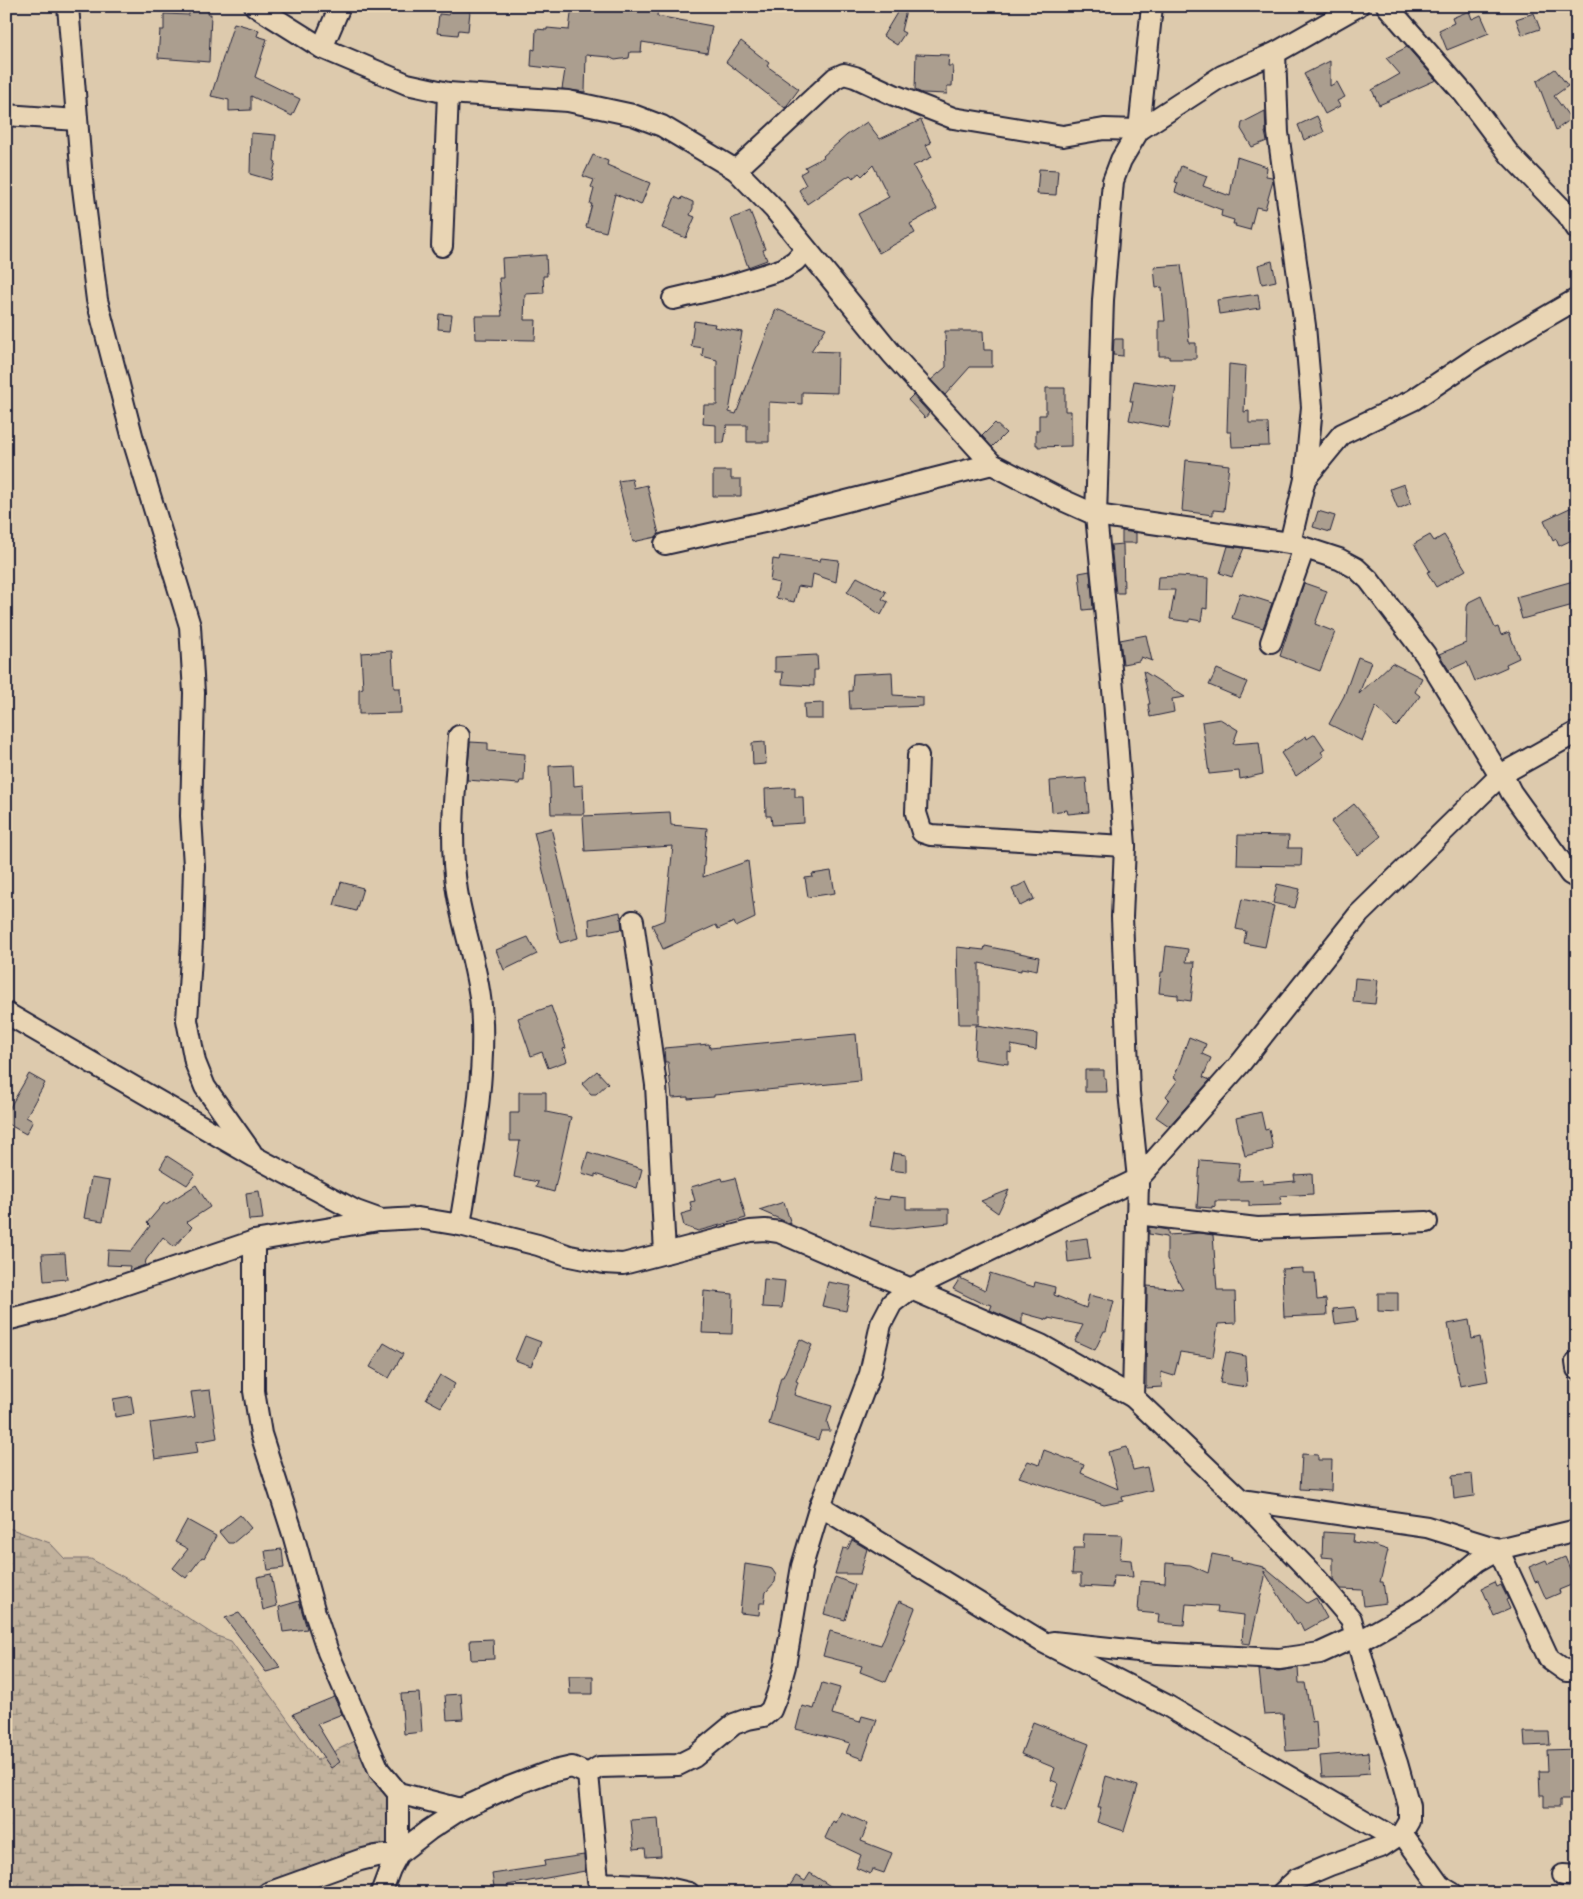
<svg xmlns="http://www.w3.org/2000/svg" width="1583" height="1899" viewBox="0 0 1583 1899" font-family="Mynerve,sans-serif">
<defs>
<pattern id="wetland-marsh" width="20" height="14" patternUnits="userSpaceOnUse" patternTransform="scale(1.25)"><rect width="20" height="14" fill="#c1b19c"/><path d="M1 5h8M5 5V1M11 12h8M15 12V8" fill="none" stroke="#9c9080"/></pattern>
</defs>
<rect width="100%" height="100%" fill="#ddcaad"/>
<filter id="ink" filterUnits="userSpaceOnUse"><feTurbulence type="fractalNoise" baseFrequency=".02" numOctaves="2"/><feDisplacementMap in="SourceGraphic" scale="10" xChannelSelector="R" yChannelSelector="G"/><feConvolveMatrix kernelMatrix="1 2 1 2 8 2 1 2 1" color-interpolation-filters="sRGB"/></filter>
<g filter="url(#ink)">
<!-- wetland -->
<polygon fill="url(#wetland-marsh)" stroke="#726a6c" points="6,1527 50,1543 65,1559 91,1559 138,1585 214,1635 231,1641 317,1760 357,1740 385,1786 390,1806 393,1849 293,1893 6,1893"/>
<!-- building -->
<g fill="#ab9e8f" stroke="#22223b">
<polygon points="189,6 208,6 208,14 211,14 209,62 158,58 160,30 164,30 164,14 189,15"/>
<polygon points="572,6 658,6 657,16 712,26 707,53 642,42 641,52 630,52 629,58 615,60 609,57 586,55 585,92 562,89 565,70 531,66 532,49 535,50 536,29 547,30 547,28 569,30"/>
<polygon points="901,6 907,6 901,31 905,33 897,45 883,36"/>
<polygon points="449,8 470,11 468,31 459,30 458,35 437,33 439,14 449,15"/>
<polygon points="1469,11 1472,19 1481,15 1489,33 1447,50 1439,30 1454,23 1452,18"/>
<polygon points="1534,13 1540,29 1522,35 1516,19"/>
<polygon points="234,23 259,30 257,36 267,39 255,77 300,99 292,116 251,96 251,110 229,111 229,100 211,96"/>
<polygon points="741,41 769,63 767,66 799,89 785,108 726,62"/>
<polygon points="1407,47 1436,80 1379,105 1372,90 1400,74 1386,58"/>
<polygon points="916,54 949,55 948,66 953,66 952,86 947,86 947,94 922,93 915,90"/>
<polygon points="1330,61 1330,86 1337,82 1345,97 1337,101 1340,106 1325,114 1304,74"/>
<polygon points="1555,69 1568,86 1554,96 1571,119 1556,130 1537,81"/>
<polygon points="1265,111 1266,132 1265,132 1267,141 1252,147 1241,129 1242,123"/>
<polygon points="1317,116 1324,132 1304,140 1298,125"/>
<polygon points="921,120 931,143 926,145 932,157 913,166 937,209 910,224 915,233 879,253 858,214 889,197 873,165 862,176 859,173 853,178 850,175 807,204 799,190 806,185 800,174 807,170 805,167 824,157 823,156 847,135 867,122 880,139"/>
<polygon points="251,133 276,135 274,161 276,162 271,180 250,174"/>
<polygon points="593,155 608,161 607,165 650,183 641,205 615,194 606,232 586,227 592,204 590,204 594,189 591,187 594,180 583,176"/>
<polygon points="1237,157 1267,167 1266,176 1272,177 1273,181 1265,209 1256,207 1250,230 1235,226 1236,224 1233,224 1234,220 1221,216 1222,210 1175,192 1178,183 1175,182 1181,166 1207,176 1203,186 1230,196"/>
<polygon points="1039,169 1058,170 1056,195 1037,194"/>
<polygon points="675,197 681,200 682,197 693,202 693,208 690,215 695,217 686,238 662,228"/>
<polygon points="750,211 765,249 763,250 767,260 748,267 731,219"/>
<polygon points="546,255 547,276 543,276 544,293 525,294 524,320 536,320 535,340 476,339 475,316 502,316 499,278 503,278 502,258"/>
<polygon points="1272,261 1276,281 1262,284 1258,265"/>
<polygon points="1181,265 1186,302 1189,343 1196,343 1196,359 1169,359 1169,356 1159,356 1159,321 1165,321 1162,287 1156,288 1154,267"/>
<polygon points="1258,294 1260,308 1219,314 1217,300"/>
<polygon points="776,309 826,328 811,351 838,352 837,393 802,392 802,404 769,402 769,442 747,442 747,425 727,425 724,443 716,443 716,425 703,424 704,405 717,405 717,360 702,356 703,348 691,346 694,321 715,324 714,327 742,332 729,412 736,414"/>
<polygon points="439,314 452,315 450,330 438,329"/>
<polygon points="945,331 983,331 984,350 992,350 992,367 970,367 945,395 931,380 946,367"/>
<polygon points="1114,339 1123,339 1123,356 1113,355"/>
<polygon points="1229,364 1246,366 1244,412 1249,411 1249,423 1268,423 1269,446 1232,447 1231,432 1227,432"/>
<polygon points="1134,381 1176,387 1169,428 1129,420 1133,401 1130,401"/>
<polygon points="1046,388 1065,388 1065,411 1071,411 1071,446 1038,447 1038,445 1036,445 1036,430 1039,430 1039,415 1046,415"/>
<polygon points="913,395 929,413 925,418 908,400"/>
<polygon points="995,423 1006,433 992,447 982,436"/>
<polygon points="1186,460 1229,465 1224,511 1213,510 1213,515 1182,511"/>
<polygon points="713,471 731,471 731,479 741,479 741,496 713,496"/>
<polygon points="632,479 634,488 647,485 659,534 656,537 633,542 618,481"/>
<polygon points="1404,484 1411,503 1398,509 1390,489"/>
<polygon points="1572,507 1573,510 1577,508 1577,534 1570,537 1572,540 1559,546 1556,539 1553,541 1544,520"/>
<polygon points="1318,511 1335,516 1330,532 1313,527"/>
<polygon points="1122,531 1136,533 1136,543 1122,543"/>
<polygon points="1430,535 1434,541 1444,535 1466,570 1436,587 1427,572 1430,571 1414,544"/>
<polygon points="1123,544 1124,593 1116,593 1111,545"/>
<polygon points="1228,546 1244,548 1232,577 1220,573"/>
<polygon points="780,556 820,561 821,558 839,560 836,582 813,574 811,588 798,586 794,602 776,598 779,583 770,581 773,559 779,560"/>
<polygon points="1090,571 1093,609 1083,610 1079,573"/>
<polygon points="1179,576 1208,578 1207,609 1203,608 1201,621 1190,619 1190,622 1170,619 1175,590 1157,590 1158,577"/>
<polygon points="857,577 886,592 882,599 888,602 881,615 847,592"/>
<polygon points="1577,580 1577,604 1522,619 1516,597"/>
<polygon points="1304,583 1327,591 1315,624 1335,632 1320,671 1280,656"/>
<polygon points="1240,593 1272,603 1263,628 1232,618"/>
<polygon points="1481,596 1495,628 1498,627 1501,635 1509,632 1519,658 1506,664 1507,667 1475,681 1467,662 1449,670 1439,654 1466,643 1467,607 1469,602"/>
<polygon points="1146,635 1152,661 1141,657 1139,661 1123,664 1120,640"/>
<polygon points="392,651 394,688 400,688 401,713 359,714 359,689 363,688 361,653"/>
<polygon points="817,655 818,670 814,670 814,686 782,684 783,672 775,672 775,657"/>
<polygon points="1358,657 1371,662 1359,694 1392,663 1422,678 1415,692 1420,696 1402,721 1396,727 1376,706 1362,741 1329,724 1344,696"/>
<polygon points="1217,669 1247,682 1240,698 1209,685"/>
<polygon points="1143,671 1185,697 1172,699 1174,712 1150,717 1148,704 1150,704"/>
<polygon points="892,672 893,695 923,697 923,706 850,709 849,691 852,691 853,674"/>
<polygon points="823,703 823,719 805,719 804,704"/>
<polygon points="1220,719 1238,730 1233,744 1259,742 1263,774 1240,779 1239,771 1209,774 1202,722"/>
<polygon points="1315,734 1325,749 1321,752 1324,756 1296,776 1281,753 1306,736 1307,739"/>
<polygon points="470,742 488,743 488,751 525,754 524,781 520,781 519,784 467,780"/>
<polygon points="765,742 766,764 753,765 752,743"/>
<polygon points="573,765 574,786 583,785 584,814 551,814 549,766"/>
<polygon points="1086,778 1089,812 1068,814 1067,810 1052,812 1050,781"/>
<polygon points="795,787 795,797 803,797 804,823 772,825 771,816 766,816 765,789"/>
<polygon points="1354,804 1381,836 1358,855 1331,822"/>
<polygon points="670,812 671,825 707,828 703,877 748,861 755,918 736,927 734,922 718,929 716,925 663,949 652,925 665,920 673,846 585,851 583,816"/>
<polygon points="551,828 578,938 560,943 534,832"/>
<polygon points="1238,835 1289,836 1288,848 1302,848 1301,866 1237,865"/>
<polygon points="831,871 835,893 808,897 805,878 813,877 812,874"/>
<polygon points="341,882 363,888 356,911 334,905"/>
<polygon points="1026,882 1034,899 1020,906 1012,889"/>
<polygon points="1277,884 1300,889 1295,908 1273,903"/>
<polygon points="1242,899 1274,906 1265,947 1244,943 1246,931 1236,929"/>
<polygon points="620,912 622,929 590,935 589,919"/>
<polygon points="528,937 537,954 504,970 496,950"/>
<polygon points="985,946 1039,957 1037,970 1027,968 1027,970 1021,969 1021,971 979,963 979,1024 959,1024 957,947 984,950"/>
<polygon points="1166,946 1188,949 1186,962 1195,962 1191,1001 1178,999 1178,995 1159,993 1161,972 1163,972"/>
<polygon points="1355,978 1378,980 1375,1004 1353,1002"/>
<polygon points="551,1006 566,1048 563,1049 567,1061 548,1068 542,1052 531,1056 518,1018"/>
<polygon points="976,1025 1037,1034 1036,1050 1011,1045 1011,1053 1008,1052 1008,1064 974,1059"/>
<polygon points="856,1034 860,1081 714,1095 714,1097 688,1099 688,1097 672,1098 668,1062 665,1062 664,1048 709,1044 710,1048"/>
<polygon points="1189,1037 1206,1044 1202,1054 1211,1058 1203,1077 1210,1080 1169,1126 1156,1117 1169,1099 1166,1096 1178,1080 1174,1078"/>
<polygon points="1085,1070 1104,1070 1104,1078 1106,1078 1107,1092 1085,1092"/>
<polygon points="597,1071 608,1083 596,1094 591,1094 582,1084"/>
<polygon points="29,1074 45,1083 26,1117 33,1121 26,1134 6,1123 6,1114"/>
<polygon points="519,1092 546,1092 546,1112 571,1117 554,1192 536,1187 538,1182 514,1177 520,1141 510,1141 510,1113 519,1113"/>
<polygon points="1261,1112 1265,1130 1269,1129 1273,1149 1245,1156 1236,1118"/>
<polygon points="588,1152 642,1169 637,1188 595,1174 595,1177 582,1173"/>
<polygon points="893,1153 906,1155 906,1172 890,1170"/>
<polygon points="167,1156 195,1174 187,1185 160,1168"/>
<polygon points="1200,1160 1240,1163 1238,1181 1263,1180 1263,1184 1295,1181 1294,1175 1312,1174 1313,1194 1280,1196 1281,1205 1249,1206 1249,1201 1215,1201 1215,1207 1212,1206 1212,1208 1197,1207"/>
<polygon points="91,1178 110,1181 103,1221 84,1218"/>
<polygon points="722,1178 723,1181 735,1178 746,1218 698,1231 684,1226 681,1214 692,1211 690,1202 695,1201 691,1187"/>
<polygon points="196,1185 210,1207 187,1222 192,1227 174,1247 163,1237 146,1260 145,1265 129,1271 130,1266 107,1265 108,1250 131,1251 150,1226 147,1223 164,1203 166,1204"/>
<polygon points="1009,1190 998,1213 981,1201"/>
<polygon points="259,1191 263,1219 249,1220 246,1193"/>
<polygon points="890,1196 906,1198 906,1209 949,1209 949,1223 893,1229 870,1226 874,1198 889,1200"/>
<polygon points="784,1202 791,1224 759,1210"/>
<polygon points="1149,1227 1168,1230 1168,1235 1200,1233 1213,1235 1217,1290 1223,1290 1223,1292 1235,1292 1236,1323 1218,1324 1213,1357 1180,1352 1174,1376 1161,1372 1162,1387 1146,1388 1147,1286 1183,1289 1167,1259 1167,1237 1149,1234"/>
<polygon points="1087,1238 1090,1259 1068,1262 1066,1241"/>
<polygon points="65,1253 67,1279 44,1281 42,1254"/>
<polygon points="1303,1268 1303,1273 1315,1273 1317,1300 1326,1299 1327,1315 1284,1317 1282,1269"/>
<polygon points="990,1273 1034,1287 1035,1282 1055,1287 1054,1295 1086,1308 1089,1295 1114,1301 1106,1331 1104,1331 1095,1350 1075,1341 1083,1325 1048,1318 1048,1320 1022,1313 1022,1324 990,1310 992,1305 979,1302 953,1289 960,1278 985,1290"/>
<polygon points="764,1279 785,1281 782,1308 762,1307"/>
<polygon points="828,1282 851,1286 846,1311 822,1306"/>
<polygon points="704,1291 733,1294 732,1334 702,1333"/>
<polygon points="1378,1293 1398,1293 1398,1312 1378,1311"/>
<polygon points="1355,1307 1357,1321 1335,1324 1333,1309"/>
<polygon points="1469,1320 1472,1339 1480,1337 1488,1381 1460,1386 1448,1324"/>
<polygon points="525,1336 541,1342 531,1366 515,1360"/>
<polygon points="800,1339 812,1345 796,1381 798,1382 794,1395 832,1406 827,1422 830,1431 821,1431 818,1440 769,1424 781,1377 783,1377"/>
<polygon points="384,1343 403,1354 389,1378 370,1367"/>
<polygon points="1226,1352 1245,1356 1247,1387 1220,1383"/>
<polygon points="440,1375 455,1384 441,1407 426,1399"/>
<polygon points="210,1390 217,1438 196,1442 198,1453 155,1459 150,1423 195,1417 191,1392"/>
<polygon points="131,1396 134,1414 115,1417 113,1399"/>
<polygon points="1127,1447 1133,1470 1147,1467 1152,1490 1122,1497 1123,1501 1104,1505 1019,1477 1028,1461 1039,1465 1044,1450 1084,1465 1081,1473 1118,1489 1108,1452"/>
<polygon points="1302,1454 1318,1455 1318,1460 1332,1460 1331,1491 1300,1489"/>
<polygon points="1472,1474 1474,1496 1454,1499 1452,1476"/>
<polygon points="240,1515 251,1528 233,1543 228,1543 219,1532"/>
<polygon points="187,1520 216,1536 204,1558 202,1557 186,1578 173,1568 188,1549 175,1542"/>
<polygon points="1323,1532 1354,1534 1353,1542 1373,1545 1388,1550 1380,1582 1383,1582 1386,1603 1364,1606 1362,1590 1341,1589 1333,1579 1333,1558 1322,1557"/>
<polygon points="1084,1534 1122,1535 1120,1559 1131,1560 1133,1577 1113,1576 1112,1588 1081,1586 1081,1574 1072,1574 1074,1548 1083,1548"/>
<polygon points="852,1540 867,1549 860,1574 835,1574 843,1548 848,1549"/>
<polygon points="282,1549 284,1568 268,1570 265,1551"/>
<polygon points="1212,1554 1232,1558 1231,1560 1264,1567 1264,1569 1265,1568 1307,1603 1316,1598 1327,1618 1304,1631 1300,1623 1297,1625 1264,1571 1265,1577 1250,1644 1242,1643 1244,1615 1217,1612 1218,1606 1186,1604 1184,1625 1158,1623 1159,1614 1138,1612 1140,1581 1165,1583 1166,1563 1190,1565 1208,1573"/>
<polygon points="1565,1557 1576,1583 1559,1590 1560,1593 1546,1599 1538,1581 1535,1582 1529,1567 1546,1560 1548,1564"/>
<polygon points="745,1564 769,1568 772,1569 776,1575 775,1582 766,1592 764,1603 760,1603 759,1615 740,1613"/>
<polygon points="271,1574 277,1606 263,1610 257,1577"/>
<polygon points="835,1577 855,1585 845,1620 824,1614"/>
<polygon points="1495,1582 1497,1587 1501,1585 1508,1599 1506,1600 1510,1609 1494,1616 1482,1588"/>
<polygon points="299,1601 307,1629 283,1632 279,1607"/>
<polygon points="899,1601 915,1608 903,1639 905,1639 886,1682 860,1672 862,1666 823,1656 830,1631 881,1645"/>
<polygon points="239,1613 250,1627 281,1668 266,1672 225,1618"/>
<polygon points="493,1639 494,1659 471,1660 470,1640"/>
<polygon points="1298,1668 1299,1683 1305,1683 1312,1722 1316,1721 1318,1749 1286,1751 1283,1714 1264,1715 1259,1670 1279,1671"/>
<polygon points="569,1676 593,1676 593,1694 570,1694"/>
<polygon points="822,1683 840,1688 832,1714 860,1722 862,1716 877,1720 863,1759 846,1753 850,1743 796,1729 802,1706 814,1709"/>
<polygon points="419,1693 422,1732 404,1734 401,1694"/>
<polygon points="461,1694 463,1719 447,1720 445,1695"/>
<polygon points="334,1697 342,1714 317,1724 340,1762 331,1768 293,1714"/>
<polygon points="1033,1722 1089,1744 1065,1812 1051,1807 1058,1783 1051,1780 1055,1768 1021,1754"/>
<polygon points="1524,1732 1549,1732 1550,1745 1525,1746"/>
<polygon points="1577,1749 1577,1800 1560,1800 1560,1807 1544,1807 1544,1795 1540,1795 1539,1771 1548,1771 1547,1750"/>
<polygon points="1368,1752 1370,1773 1358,1774 1358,1776 1322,1777 1320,1756"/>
<polygon points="1106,1776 1138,1786 1124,1831 1097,1822 1101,1808 1098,1808"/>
<polygon points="841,1812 868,1824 861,1841 892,1853 884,1873 872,1869 870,1874 856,1868 861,1855 825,1838 833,1821 836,1823"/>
<polygon points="658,1818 661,1856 646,1857 645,1848 634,1849 631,1820"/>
<polygon points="584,1855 585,1871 508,1885 508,1893 495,1893 492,1874 545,1866 544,1861"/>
<polygon points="810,1873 841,1893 785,1893 796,1876 805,1881"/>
</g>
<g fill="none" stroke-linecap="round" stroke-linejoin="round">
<defs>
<g id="street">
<polyline points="68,6 82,180 97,300 134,443 190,626 194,693 191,816 194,866 192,941 187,1020 195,1062 205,1087 251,1152"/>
<polyline points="255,6 322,48 407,84 448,93 568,101 633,115 662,126 736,170 774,209 892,354 992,464 1058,498 1096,515 1290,543 1339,559 1356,568 1369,580 1425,654 1500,776"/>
<polyline points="1387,6 1465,95 1510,155 1567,214 1577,229"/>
<polyline points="322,48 340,6"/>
<polyline points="1275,53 1278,133 1305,326 1312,407 1305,479 1290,543"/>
<polyline points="6,115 77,120"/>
<polyline points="736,170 835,78 844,74 855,77 894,95 953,118 1063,136 1104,129 1139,130 1222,76 1275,53 1358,6"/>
<polyline points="442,246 448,93"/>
<polyline points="673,299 728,286 783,269 795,261 805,250"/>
<polyline points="1305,479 1342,434 1413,400 1477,357 1577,299"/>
<polyline points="665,544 764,522 992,464"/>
<polyline points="1271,642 1304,548"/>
<path d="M459,736C455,786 449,841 457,891C463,928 478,969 481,1006C487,1076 471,1155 460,1225"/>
<polyline points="918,756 916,813 922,832 931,835 1125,846"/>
<polyline points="1502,774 1511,792 1570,874 1577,878"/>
<polyline points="633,921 656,1085 665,1253"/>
<polyline points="6,1013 255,1157 356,1211 381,1220 418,1218 460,1225 538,1245 570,1256 604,1263 623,1264 750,1231 765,1230 779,1232 1041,1345 1133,1397 1241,1500 1316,1578 1351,1619 1367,1675 1397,1763 1409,1806 1409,1821 1402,1833 1381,1847 1330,1865 1297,1879 1282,1893"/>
<polyline points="1138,1188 1138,1179 1240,1064 1359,914 1502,774 1577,732"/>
<polyline points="1137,1214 1257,1228 1427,1222"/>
<polyline points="254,1241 254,1391 261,1434 293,1534 315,1613 328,1652 379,1770 398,1793 461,1809"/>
<polyline points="6,1320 61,1306 254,1241 379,1220"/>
<polyline points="1576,1362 1577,1369"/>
<polyline points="1133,1397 1138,1179 1129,1092 1122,917 1125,846 1114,700 1096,515 1103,300 1113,181 1121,160 1139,130 1152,6"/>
<polyline points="1241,1500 1427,1527 1498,1549 1577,1530"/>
<polyline points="820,1506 1041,1641 1166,1705 1394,1838"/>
<polyline points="1053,1642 1157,1653 1279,1659 1320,1653 1357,1636"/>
<polyline points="1358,1642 1425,1604 1477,1561 1498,1549 1549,1659 1566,1671 1577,1671"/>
<polyline points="588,1774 599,1767 678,1765 694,1757 734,1724 748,1719 764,1716 771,1710 777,1695 785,1666 802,1566 820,1506 870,1374 881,1324 892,1303 910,1289 1138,1179"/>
<polyline points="588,1774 598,1880 602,1883 659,1886 689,1893"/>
<polyline points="1402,1833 1440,1886 1452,1893"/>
<polyline points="1563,1875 1577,1876"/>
<polyline points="268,1893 360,1860 376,1856 398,1854 398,1793"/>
<polyline points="381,1893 390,1869 398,1854 429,1830 461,1809 509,1787 546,1773 572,1767 588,1774"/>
</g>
</defs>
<!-- street casing -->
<use href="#street" stroke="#22223b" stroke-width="24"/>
<!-- street -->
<use href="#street" stroke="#e9d5b4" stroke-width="20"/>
</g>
</g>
<!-- margin -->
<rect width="1583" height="1899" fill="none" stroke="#e9d5b4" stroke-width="25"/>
<rect x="12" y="12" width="1558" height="1874" fill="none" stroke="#22223b" stroke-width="2" filter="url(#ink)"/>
</svg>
